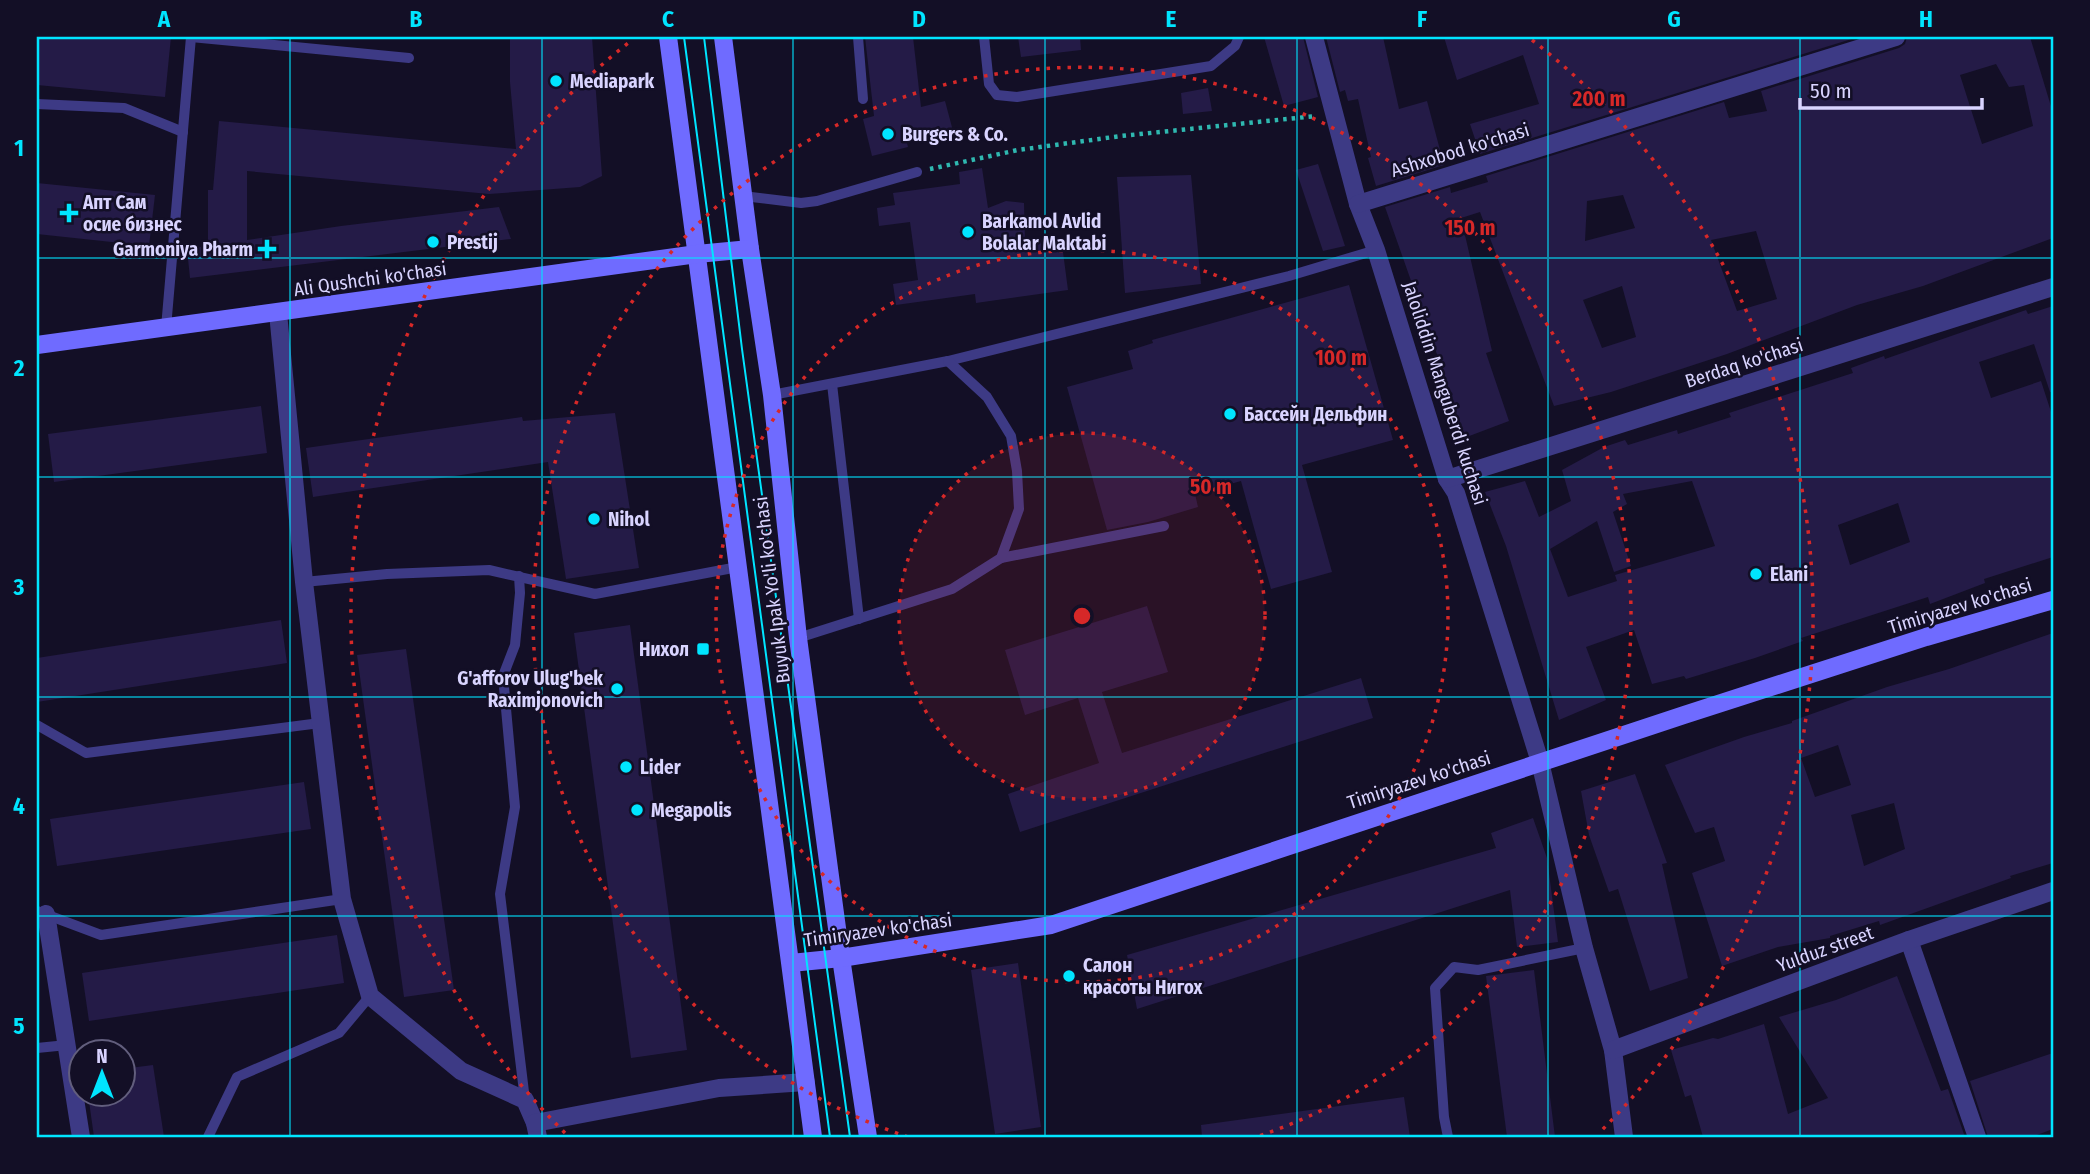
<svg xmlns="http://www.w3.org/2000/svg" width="2090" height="1174" viewBox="0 0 2090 1174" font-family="'Fira Sans Condensed',sans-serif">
<rect width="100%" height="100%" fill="#130f26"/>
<!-- building -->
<g fill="#241b47" fill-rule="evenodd">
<polygon points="37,37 171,37 165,97 37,85"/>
<polygon points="510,37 592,37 602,176 580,187 489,194 247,171 247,240 341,226 499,207 511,239 190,278 187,249 208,246 208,190 213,190 219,121 516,149 510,82"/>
<polygon points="865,37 913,37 921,107 945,101 953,131 907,143 908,147 872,156 863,119 874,116"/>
<polygon points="1018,37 1080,37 1081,50 1021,57"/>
<polygon points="1264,37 1303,37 1318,97 1284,106"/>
<polygon points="1326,37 1383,37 1399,109 1427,101 1444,165 1376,186 1368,158 1371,157 1358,99 1348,101 1345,90 1340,92"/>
<polygon points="1444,37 1858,37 1480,154 1470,124 1539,104 1523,55 1457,80"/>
<path d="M1907,37H2030L2053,113V238L1923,286L1857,305L1727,354L1611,392L1554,406L1480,212L1461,218L1492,351L1486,353L1509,421L1464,438L1445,377L1385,207L1450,187L1451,193L1488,182L1486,176L1724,102L1729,118L1767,111L1761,91L1899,48L1905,44ZM1996,64L2009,87L2024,85L2033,126L1982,144L1960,75ZM1623,195L1635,228L1585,241L1587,201ZM1756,231L1777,299L1737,311L1711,240ZM1622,286L1636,337L1602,348L1583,300Z"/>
<polygon points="1208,88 1212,111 1183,114 1181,93"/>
<polygon points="1318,164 1345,246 1323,251 1296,170"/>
<polygon points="982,168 988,208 1006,201 1024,203 1025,242 1061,237 1068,290 976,303 975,294 896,305 893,284 918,280 910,222 879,226 877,208 895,205 893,193 960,184 959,172"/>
<polygon points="1191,175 1201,284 1125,293 1117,177"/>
<polygon points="37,183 155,195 149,246 37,234"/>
<polygon points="1349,285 1393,440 1302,465 1332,572 1271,589 1241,481 1195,494 1198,507 1148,522 1107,530 1067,387 1133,369 1128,351 1153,343 1152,340"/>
<path d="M2053,306V392H2050L2034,344L1979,362L1991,398L2041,381L2053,418V557L1984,579L1985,583L1930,604L1928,597L1801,638L1803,641L1755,658L1686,679L1684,676L1652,684L1634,630L1586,647L1606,700L1559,720L1506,546L1485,492L1525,481L1539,517L1571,501L1562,470L1604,447L1625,440L1628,445L1677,430L1678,434L1731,417L1729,413L1853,373L1851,368L1884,356L1885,359L2026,310L2028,314ZM1692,481L1715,546L1615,575L1617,581L1568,597L1550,549L1597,521L1614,572L1631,566L1613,512L1627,504L1623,494ZM1898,503L1910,542L1850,565L1838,525Z"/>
<polygon points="261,406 267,453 54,482 48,434"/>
<polygon points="615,413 639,568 566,579 548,462 313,497 306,448 522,417 523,421"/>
<polygon points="1147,606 1168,672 1102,692 1122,753 1361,678 1373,718 1020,832 1008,794 1099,763 1078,698 1025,715 1005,650"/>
<polygon points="281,620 287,663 37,702 37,658"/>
<polygon points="630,625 687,1050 631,1058 574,633"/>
<path d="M2053,633V863L2010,876L2011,878L1880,925L1879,921L1830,936V938L1778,947L1722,966L1692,873L1725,861L1714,827L1695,833L1665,765L1744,737L1792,723V721L1887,687L1949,669ZM1838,745L1851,785L1815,797L1801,758ZM1894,803L1905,849L1864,866L1851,815Z"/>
<polygon points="406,649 454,990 404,997 357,655"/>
<polygon points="1635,774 1667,863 1662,864 1688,978 1650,991 1618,889 1609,892 1589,835 1581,791"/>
<polygon points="304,782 311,829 57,866 50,819"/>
<polygon points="1533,818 1547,858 1558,942 1517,947 1510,890 1137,1009 1127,955 1496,848 1491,833"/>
<polygon points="337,935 344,983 89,1021 82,973"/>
<polygon points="1018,963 1041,1127 995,1134 971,970"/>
<polygon points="1534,970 1555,1137 1507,1137 1486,976"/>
<polygon points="1897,976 1941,1091 1948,1089 1965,1137 1703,1137 1691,1095 1685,1097 1671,1050 1713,1038 1718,1039 1764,1024 1788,1114 1828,1098 1779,1017 1836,1000"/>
<polygon points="2053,1053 2053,1129 2031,1137 1988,1137 1970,1081"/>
<polygon points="153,1065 164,1137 94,1137 88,1094 122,1094 122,1069"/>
<polygon points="1404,1097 1410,1137 1202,1137 1201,1125"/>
</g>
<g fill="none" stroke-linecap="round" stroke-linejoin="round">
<!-- path -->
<polyline stroke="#2fb8b0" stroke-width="4.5" stroke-dasharray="3.5 5" stroke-linecap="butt" points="930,169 1018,150 1121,136 1316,116"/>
<!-- lane -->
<g stroke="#3d3a85" stroke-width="10">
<polyline points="191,37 409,58"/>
<polyline points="858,37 863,99"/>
<polyline points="984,37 989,84 997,95 1017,97 1211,66 1235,46 1239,37"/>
<polyline points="37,104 124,108 183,132"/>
<polyline points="743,196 801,203 817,201 917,172"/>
<polyline points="166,328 191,37"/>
<polyline points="832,384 859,619"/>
<polyline points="772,395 948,361 1289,276 1376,250"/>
<polyline points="1001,558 1164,526"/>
<polyline points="519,576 520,593 515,645 503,676 515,807 500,894 525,1100"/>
<polyline points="304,582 387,574 489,570 595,594 738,567"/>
<polyline points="798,638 952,589 1001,558 1019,509 1017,471 1011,436 987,397 948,361"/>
<polyline points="37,725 86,753 320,723"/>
<polyline points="37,911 101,935 342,899"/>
<polyline points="37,1048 67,1045"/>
<polyline points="208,1137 237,1077 339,1033 370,996"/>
<polyline points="1448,1137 1444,1117 1435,988 1454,967 1478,970 1584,948"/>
</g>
<!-- street -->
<g stroke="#3d3a85" stroke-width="18">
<polyline points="1314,37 1358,204 1376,250 1447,479 1456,493 1540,762 1584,948 1613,1050 1624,1137"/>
<polyline points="1358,204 1896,37"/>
<polyline points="278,313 304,582 342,899 370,996 461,1071 525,1100 535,1123 538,1137"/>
<polyline points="1447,479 2053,287"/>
<polyline points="46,914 81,1137"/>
<polyline points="1909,940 1977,1137"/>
<polyline points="1613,1050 1909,940 2053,891"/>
<polyline points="535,1123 719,1088 806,1082"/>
</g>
<!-- secondary -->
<g stroke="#6f6bff" stroke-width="18">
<polyline points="668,37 813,1137"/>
<polyline points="723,37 750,249 772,395 798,638 841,958 868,1137"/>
<polyline points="37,345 697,254 750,249"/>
<polyline points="791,963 841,958 1051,925 1684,715 1926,637 2053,600"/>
</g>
<!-- tram -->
<g stroke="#00e5ff" stroke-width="2">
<polyline points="684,37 830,1137"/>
<polyline points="704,37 742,349 850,1137"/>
</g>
</g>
<!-- grid -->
<path fill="none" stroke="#00e5ff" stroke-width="2" stroke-opacity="0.55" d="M290,37V1137M542,37V1137M793,37V1137M1045,37V1137M1297,37V1137M1548,37V1137M1800,37V1137M37,258H2053M37,477H2053M37,697H2053M37,916H2053"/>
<!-- distance rings -->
<circle cx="1082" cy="616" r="183" fill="#d62828" fill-opacity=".12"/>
<g fill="none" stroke="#d62828" stroke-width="3.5" stroke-dasharray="3.5 7">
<circle cx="1082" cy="616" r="183"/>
<circle cx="1082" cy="616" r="366"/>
<path d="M908 1137A549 549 0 1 1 1256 1137"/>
<path d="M565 1133A731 731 0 0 1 632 40M1532 40A731 731 0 0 1 1599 1133"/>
</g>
<!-- markers -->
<g fill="#00e5ff" stroke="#130f26" stroke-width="2.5">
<circle cx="556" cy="81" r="7"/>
<circle cx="888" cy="134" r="7"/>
<path d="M65.5 202.5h7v7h7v7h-7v7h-7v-7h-7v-7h7z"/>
<circle cx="968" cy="232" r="7"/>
<circle cx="433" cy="242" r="7"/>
<path d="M263.5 238.5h7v7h7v7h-7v7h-7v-7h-7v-7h7z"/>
<circle cx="1230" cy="414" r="7"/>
<circle cx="594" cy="519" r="7"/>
<circle cx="1756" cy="574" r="7"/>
<rect x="696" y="642" width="14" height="14" rx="3.5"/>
<circle cx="617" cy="689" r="7"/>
<circle cx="626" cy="767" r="7"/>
<circle cx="637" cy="810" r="7"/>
<circle cx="1069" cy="976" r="7"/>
</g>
<g text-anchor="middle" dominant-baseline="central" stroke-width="5" stroke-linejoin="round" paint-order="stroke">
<!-- poi labels -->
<g font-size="19" font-weight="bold" fill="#d9d4ff" stroke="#130f26" text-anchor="start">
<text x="570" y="81">Mediapark</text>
<text x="902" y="134">Burgers &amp; Co.</text>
<text x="83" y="202">Апт Сам<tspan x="83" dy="22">осие бизнес</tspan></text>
<text x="982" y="221">Barkamol Avlid<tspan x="982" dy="22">Bolalar Maktabi</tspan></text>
<text x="447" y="242">Prestij</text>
<text x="253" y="249" text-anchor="end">Garmoniya Pharm</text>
<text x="1244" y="414">Бассейн Дельфин</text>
<text x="608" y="519">Nihol</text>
<text x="1770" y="574">Elani</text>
<text x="689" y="649" text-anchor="end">Нихол</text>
<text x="603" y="678" text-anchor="end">G'afforov Ulug'bek<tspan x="603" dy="22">Raximjonovich</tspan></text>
<text x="640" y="767">Lider</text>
<text x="651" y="810">Megapolis</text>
<text x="1083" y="965">Салон<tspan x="1083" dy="22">красоты Нигох</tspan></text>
</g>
<!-- street labels -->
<g font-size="19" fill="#d9d4ff" stroke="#130f26">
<text transform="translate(1460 150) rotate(-17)">Ashxobod ko'chasi</text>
<text transform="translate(370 279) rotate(-8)">Ali Qushchi ko'chasi</text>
<text transform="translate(1744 363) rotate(-18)">Berdaq ko'chasi</text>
<text transform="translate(1445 393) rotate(72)">Jaloliddin Manguberdi kuchasi</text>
<text transform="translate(772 590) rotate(-97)">Buyuk Ipak Yo'li ko'chasi</text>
<text transform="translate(1960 606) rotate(-17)">Timiryazev ko'chasi</text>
<text transform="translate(1419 780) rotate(-18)">Timiryazev ko'chasi</text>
<text transform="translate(878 930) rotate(-8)">Timiryazev ko'chasi</text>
<text transform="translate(1825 949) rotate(-20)">Yulduz street</text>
</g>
</g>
<circle cx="1082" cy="616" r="10" fill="#d62828" stroke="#130f26" stroke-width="3.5"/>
<g font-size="21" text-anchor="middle" font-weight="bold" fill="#d62828" stroke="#130f26" stroke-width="5" stroke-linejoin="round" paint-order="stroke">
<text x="1599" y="106">200 m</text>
<text x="1470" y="235">150 m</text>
<text x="1341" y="365">100 m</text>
<text x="1211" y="494">50 m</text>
</g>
<!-- border -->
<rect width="2090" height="1174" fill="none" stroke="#130f26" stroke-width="77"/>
<!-- north arrow -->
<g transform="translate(102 1073)"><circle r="33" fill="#130f26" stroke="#625e7d" stroke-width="2"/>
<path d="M0-5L12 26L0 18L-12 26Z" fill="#00e5ff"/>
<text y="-10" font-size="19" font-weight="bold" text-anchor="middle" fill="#d9d4ff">N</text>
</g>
<!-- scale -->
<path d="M1800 98v10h182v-10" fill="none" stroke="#d9d4ff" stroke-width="3.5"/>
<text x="1810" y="98" font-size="21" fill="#d9d4ff" stroke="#130f26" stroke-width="5" paint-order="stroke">50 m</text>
<rect x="38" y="38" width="2014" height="1098" fill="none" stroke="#00e5ff" stroke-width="2.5"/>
<g font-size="23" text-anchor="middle" font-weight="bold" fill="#00e5ff">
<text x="164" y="27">A</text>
<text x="416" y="27">B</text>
<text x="668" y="27">C</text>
<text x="919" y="27">D</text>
<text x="1171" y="27">E</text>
<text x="1422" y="27">F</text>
<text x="1674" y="27">G</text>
<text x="1926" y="27">H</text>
<text x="19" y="156">1</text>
<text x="19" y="376">2</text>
<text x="19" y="595">3</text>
<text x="19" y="814">4</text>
<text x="19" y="1034">5</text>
</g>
</svg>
